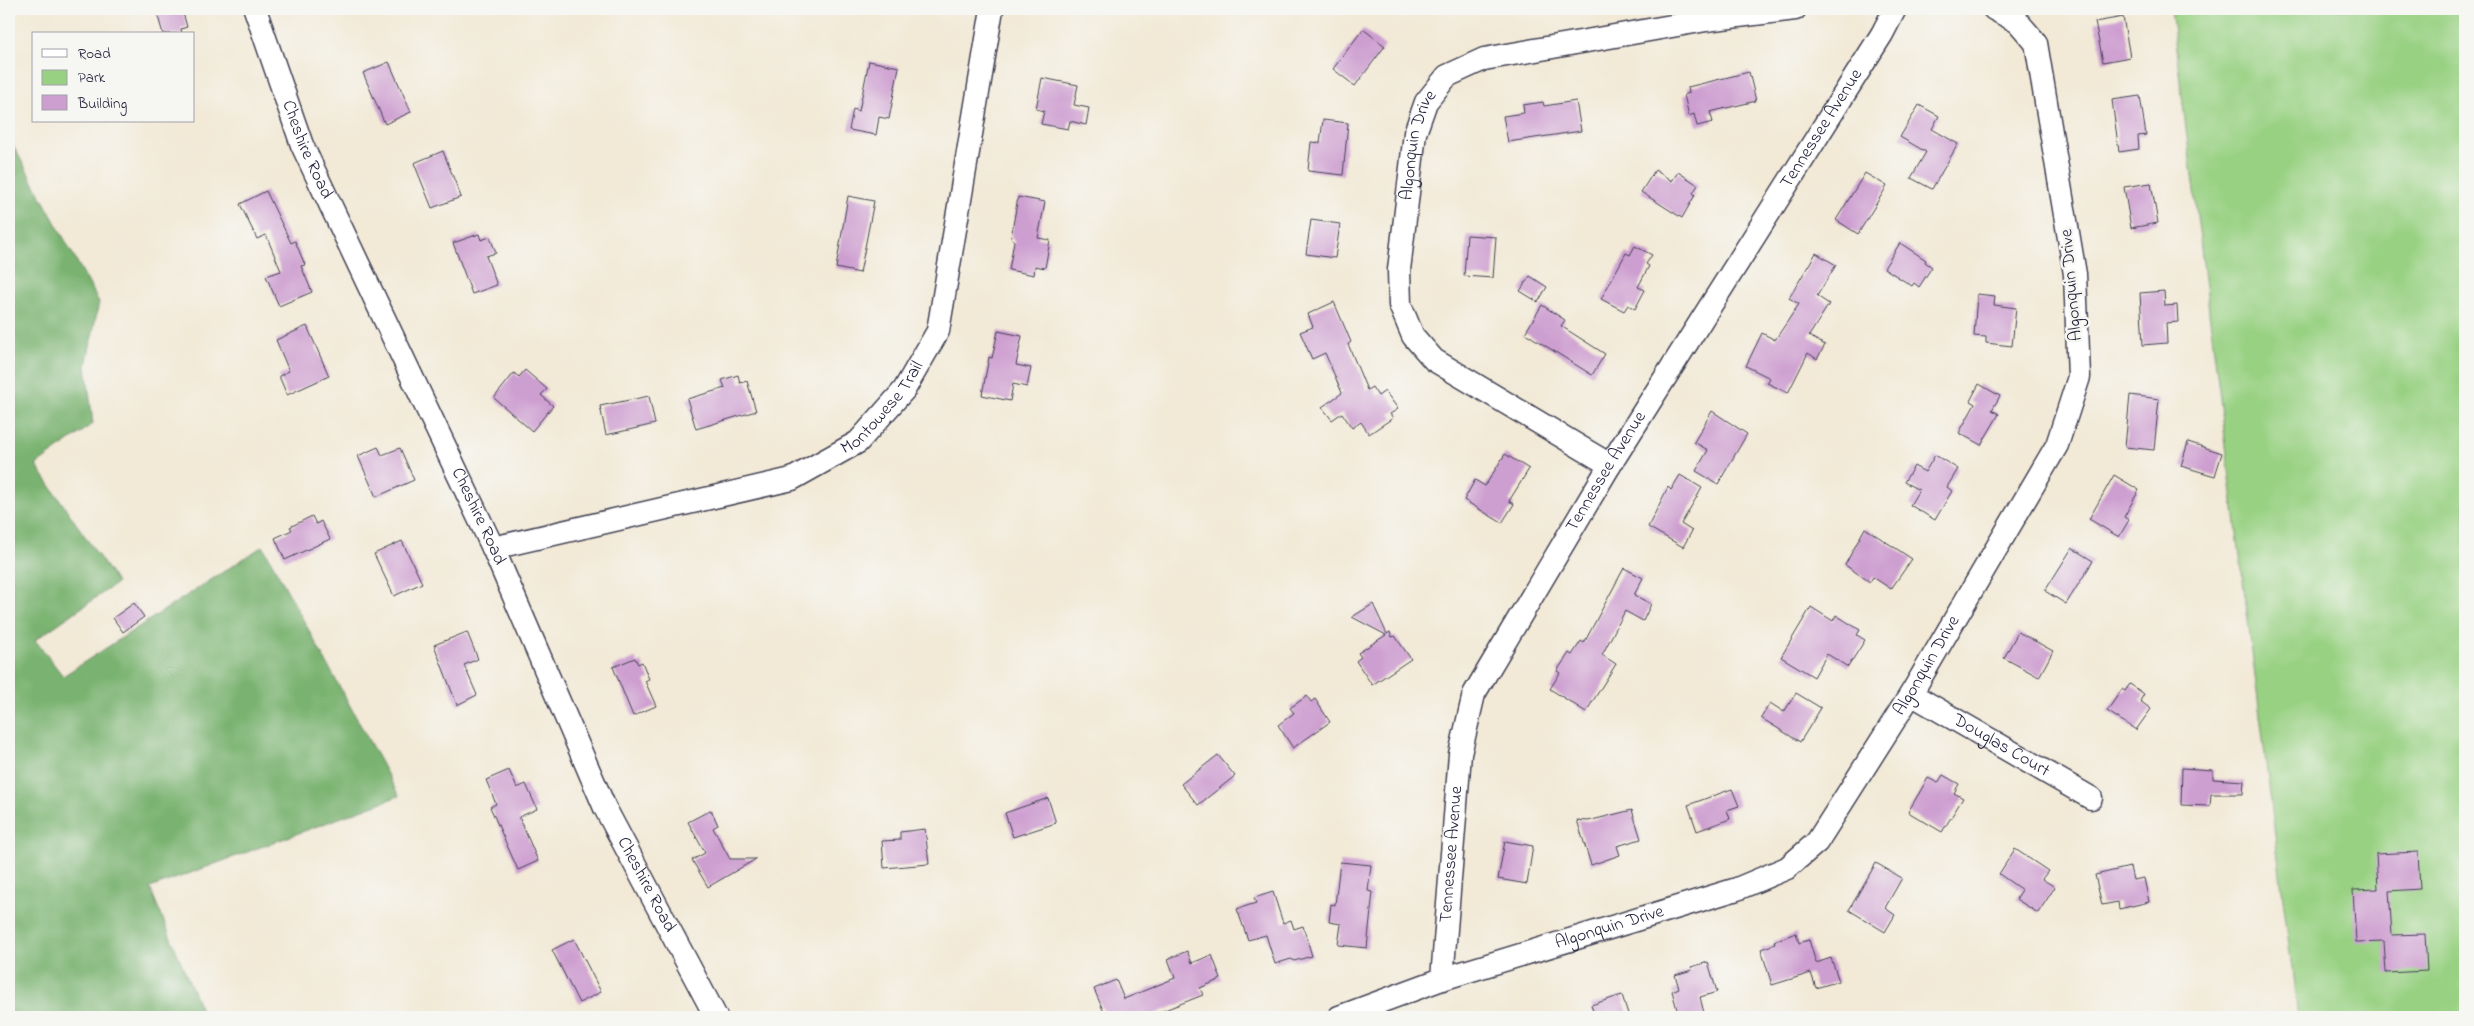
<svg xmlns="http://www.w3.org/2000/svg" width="2474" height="1026" viewBox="0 0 2474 1026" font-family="'Indie Flower',sans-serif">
<rect width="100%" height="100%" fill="#f6f6f2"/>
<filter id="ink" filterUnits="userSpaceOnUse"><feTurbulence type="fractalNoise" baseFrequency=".02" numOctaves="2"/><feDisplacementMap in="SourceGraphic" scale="10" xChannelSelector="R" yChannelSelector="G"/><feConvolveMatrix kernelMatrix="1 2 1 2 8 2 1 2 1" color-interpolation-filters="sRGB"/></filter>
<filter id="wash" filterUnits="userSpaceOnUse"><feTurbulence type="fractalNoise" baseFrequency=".0096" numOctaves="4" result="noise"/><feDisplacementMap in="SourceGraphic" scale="20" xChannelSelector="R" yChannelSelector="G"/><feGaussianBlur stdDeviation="1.12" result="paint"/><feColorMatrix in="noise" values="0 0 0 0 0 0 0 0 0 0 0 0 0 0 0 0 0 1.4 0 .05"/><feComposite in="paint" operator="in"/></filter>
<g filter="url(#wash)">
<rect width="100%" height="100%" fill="#f2e9d6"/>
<!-- green -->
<polygon fill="#99d183" stroke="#5e7a5f" points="2171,9 2465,9 2465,1017 2298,1017"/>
<!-- forest -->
<polygon fill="#7ab371" stroke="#4e6a56" points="9,138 99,302 86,366 93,424 36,465 117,583 35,640 63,676 263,546 399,796 150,888 204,1017 9,1017"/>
<g id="blocks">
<!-- building -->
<g fill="#cd9ed0">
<polygon points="171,9 182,9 187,27 181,29 182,34 163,34 157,13"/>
<polygon points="2123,17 2130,57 2103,62 2095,22"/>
<polygon points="1363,29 1385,46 1355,86 1333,69"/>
<polygon points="869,61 899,67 889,119 879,117 876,135 849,130 853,109 859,111"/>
<polygon points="389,62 411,112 385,124 363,73"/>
<polygon points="1749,72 1756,101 1710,112 1713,122 1697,126 1694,114 1689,116 1684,95 1689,93 1688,87"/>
<polygon points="1042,78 1078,85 1074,105 1089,108 1086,125 1070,121 1068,129 1041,124 1044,111 1036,109"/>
<polygon points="2140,96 2146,135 2138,136 2139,149 2119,152 2112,100"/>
<polygon points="1576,101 1581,131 1508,142 1503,116 1524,113 1523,105 1543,102 1544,106"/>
<polygon points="1919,105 1939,116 1932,129 1958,144 1932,189 1911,178 1926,152 1900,137"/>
<polygon points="1323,120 1348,123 1343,175 1308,171 1311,142 1320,143"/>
<polygon points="443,151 461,197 432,208 414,163"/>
<polygon points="1655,170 1672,181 1678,172 1698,185 1693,193 1695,195 1682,218 1641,192"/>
<polygon points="1865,173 1887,186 1858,234 1836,220"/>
<polygon points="2151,183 2158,223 2131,228 2124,187"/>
<polygon points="266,191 291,243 295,241 305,265 301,266 312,292 279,306 266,276 281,271 266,235 257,239 240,204"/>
<polygon points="848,196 874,201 860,273 836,268"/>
<polygon points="1018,197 1045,202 1038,238 1050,240 1045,268 1035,266 1034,275 1009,270 1014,241 1011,237"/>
<polygon points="1311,220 1340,224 1335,258 1306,254"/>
<polygon points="479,234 481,240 490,237 496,253 486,256 497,285 472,294 453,243"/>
<polygon points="1467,235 1496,237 1493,278 1464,276"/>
<polygon points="1900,243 1926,260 1925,262 1932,267 1919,287 1914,283 1912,286 1884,268"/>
<polygon points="1635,246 1652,255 1646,264 1649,266 1638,287 1645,290 1635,309 1628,305 1624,311 1601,299 1626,253 1630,255"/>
<polygon points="1816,253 1836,265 1817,296 1829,304 1809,336 1825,345 1817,359 1808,353 1788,393 1767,383 1770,378 1746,366 1762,333 1775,340 1799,304 1789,298"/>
<polygon points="1530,276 1547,287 1538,302 1520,291"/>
<polygon points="2164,291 2165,306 2177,305 2178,322 2166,323 2167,343 2143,345 2140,293"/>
<polygon points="1977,294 1995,296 1994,305 2016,308 2012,346 1986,343 1986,337 1974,336"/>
<polygon points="1334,302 1351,342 1348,344 1367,390 1372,387 1378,396 1385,391 1398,409 1390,414 1393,418 1369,434 1361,422 1352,428 1342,413 1332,420 1322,407 1342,393 1325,353 1312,359 1300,332 1313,327 1308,314"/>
<polygon points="1542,305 1565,320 1561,326 1605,354 1592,375 1525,333"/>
<polygon points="307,326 329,376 287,395 279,376 289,371 276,340"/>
<polygon points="998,331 1022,336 1016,365 1031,368 1027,387 1013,384 1010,401 982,395 989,357 992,358"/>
<polygon points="525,370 547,389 541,395 553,406 532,431 494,398 514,373 519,377"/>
<polygon points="738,375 740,383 747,381 756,411 696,429 687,399 725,388 722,380"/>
<polygon points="1979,384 2000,396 1992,410 1999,414 1981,445 1959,433 1975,404 1970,401"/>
<polygon points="2130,395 2159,399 2154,450 2125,447"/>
<polygon points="649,396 655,424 606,435 600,406"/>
<polygon points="1712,411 1747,434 1718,484 1696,471 1708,450 1694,442"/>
<polygon points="2188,442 2222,453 2215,476 2181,466"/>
<polygon points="378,447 382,455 400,448 414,480 376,497 358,456"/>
<polygon points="1505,454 1529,469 1509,501 1514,504 1502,523 1464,500 1475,480 1485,486"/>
<polygon points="1935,455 1958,469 1947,487 1952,491 1935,520 1910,505 1919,490 1904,482 1914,466 1925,472"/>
<polygon points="1680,475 1702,488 1681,524 1692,531 1683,547 1648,527 1668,487 1671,490"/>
<polygon points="2114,475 2139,490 2124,517 2129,520 2119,537 2089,519"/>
<polygon points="312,516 316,524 321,521 330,539 285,560 275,538 292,530 290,527"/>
<polygon points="1865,528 1912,559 1891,589 1873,577 1870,582 1845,565"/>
<polygon points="402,541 422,583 394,596 374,554"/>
<polygon points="2072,548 2093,561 2066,604 2045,591"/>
<polygon points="1624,568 1643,578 1634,595 1651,604 1643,621 1625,611 1602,655 1616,664 1586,712 1550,689 1560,673 1557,671 1569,653 1572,655 1581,641 1584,643"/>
<polygon points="134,603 144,617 123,632 113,618"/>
<polygon points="1373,604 1387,634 1390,632 1392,637 1395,636 1411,659 1372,685 1356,661 1361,657 1358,653 1386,635 1352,617"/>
<polygon points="1811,607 1833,621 1836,615 1860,630 1857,635 1865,640 1848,667 1827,654 1814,677 1781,657"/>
<polygon points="467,632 478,659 464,665 477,695 457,705 434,645"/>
<polygon points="2018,632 2053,651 2039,677 2004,658"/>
<polygon points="635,658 638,664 642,662 649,679 645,681 656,706 633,716 613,667"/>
<polygon points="2130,684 2144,694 2140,701 2151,709 2136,730 2107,711 2122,689 2125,691"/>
<polygon points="1796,693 1821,708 1800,742 1761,718 1770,703 1784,712"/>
<polygon points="1307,696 1311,702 1315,699 1330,722 1293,748 1278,725 1294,713 1290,708"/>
<polygon points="1218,755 1235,776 1198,805 1181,784"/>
<polygon points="2182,768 2213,770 2213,779 2244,781 2243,794 2211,794 2210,806 2181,805"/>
<polygon points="509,770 517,788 526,784 537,809 519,817 538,861 518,870 490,807 496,804 486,780"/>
<polygon points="1943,775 1959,784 1954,793 1963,798 1942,832 1908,812 1928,778 1938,783"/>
<polygon points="1732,789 1739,806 1727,810 1730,819 1697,831 1688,805"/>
<polygon points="1048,798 1056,823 1013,837 1005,813"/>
<polygon points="711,810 718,825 713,828 730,859 756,859 708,887 692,860 705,853 688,822"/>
<polygon points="1632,810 1641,839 1617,846 1620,855 1591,865 1577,820 1588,821"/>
<polygon points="925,829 929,864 884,868 882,841 900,840 900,832"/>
<polygon points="1505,841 1533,846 1527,884 1498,879"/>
<polygon points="2015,849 2048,871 2042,879 2055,887 2038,913 2016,899 2022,890 1999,874"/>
<polygon points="2418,852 2420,889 2389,891 2392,935 2425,934 2427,971 2386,973 2384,941 2356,942 2353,890 2378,889 2376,854"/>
<polygon points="1340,862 1371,865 1368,891 1373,892 1367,948 1338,945 1341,924 1329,922 1331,904 1335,905"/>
<polygon points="1876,863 1902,878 1885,908 1895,915 1885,932 1849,910"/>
<polygon points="2130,867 2133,880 2144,878 2149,902 2119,909 2118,902 2102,905 2095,875"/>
<polygon points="1273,892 1283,923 1291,920 1294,929 1303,926 1312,956 1294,961 1291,959 1275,964 1266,935 1248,940 1237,909 1256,903 1254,898"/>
<polygon points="1796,933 1799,943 1809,940 1816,963 1831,958 1839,981 1816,988 1811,973 1772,985 1761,949 1775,944 1774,941"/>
<polygon points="574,939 601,992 579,1003 552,950"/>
<polygon points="1187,951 1192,963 1212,955 1221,979 1200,988 1203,995 1147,1017 1106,1017 1094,989 1116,980 1124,999 1175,978 1168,959"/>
<polygon points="1708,962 1717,992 1700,997 1705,1017 1679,1017 1672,991 1679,988 1675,975 1692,970 1691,967"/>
<polygon points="1622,995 1629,1017 1595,1017 1591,1005"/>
</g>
</g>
</g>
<g filter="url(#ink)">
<use href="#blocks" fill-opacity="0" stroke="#414052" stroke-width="1"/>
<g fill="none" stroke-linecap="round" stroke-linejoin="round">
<defs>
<g id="minor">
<path id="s1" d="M255,9L302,145L493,548L605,808L716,1017"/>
<path id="s2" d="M1610,465L1434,360L1413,336L1400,305L1399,270L1415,133L1426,102L1447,76L1484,59L1706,20L1795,9"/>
<path id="s3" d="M493,548L792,479L858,442L904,390L938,331L992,9"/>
<path id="s4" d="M1911,694L2091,798"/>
<path id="s5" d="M1442,979L1460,754L1474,694L1610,465L1882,34L1895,9"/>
<path id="s6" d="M1339,1017L1442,979L1737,889L1787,868L1817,842L1911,694L2057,445L2079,377L2075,274L2036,43L2018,22L1994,9"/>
</g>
</defs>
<!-- minor casing -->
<use href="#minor" stroke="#414052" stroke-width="25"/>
<!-- minor -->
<use href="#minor" stroke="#fff" stroke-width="22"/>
</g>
</g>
<g text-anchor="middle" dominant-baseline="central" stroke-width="5" stroke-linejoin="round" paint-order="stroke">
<!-- street labels -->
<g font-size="18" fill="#22223b" stroke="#f6f6f2">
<text stroke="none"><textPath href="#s5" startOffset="951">Tennessee Avenue</textPath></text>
<text stroke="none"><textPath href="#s2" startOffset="432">Algonquin Drive</textPath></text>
<text stroke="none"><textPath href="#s1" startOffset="150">Cheshire Road</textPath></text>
<text transform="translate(2072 285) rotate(-95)">Algonquin Drive</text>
<text stroke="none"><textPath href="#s3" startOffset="424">Montowese Trail</textPath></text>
<text stroke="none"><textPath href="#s5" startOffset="546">Tennessee Avenue</textPath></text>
<text stroke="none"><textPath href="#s1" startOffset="555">Cheshire Road</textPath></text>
<text stroke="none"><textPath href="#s6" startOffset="720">Algonquin Drive</textPath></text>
<text stroke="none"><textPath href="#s4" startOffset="104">Douglas Court</textPath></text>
<text stroke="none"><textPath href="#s5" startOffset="125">Tennessee Avenue</textPath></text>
<text stroke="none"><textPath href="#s1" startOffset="960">Cheshire Road</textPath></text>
<text stroke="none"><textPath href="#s6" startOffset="285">Algonquin Drive</textPath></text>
</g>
</g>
<!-- margin -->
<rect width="2474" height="1026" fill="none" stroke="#f6f6f2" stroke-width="30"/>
<!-- legend -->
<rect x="32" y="32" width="162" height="90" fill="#f6f6f2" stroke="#a1a1a9"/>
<rect x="42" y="49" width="25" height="8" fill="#ffffff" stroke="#a1a1a9"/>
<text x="78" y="58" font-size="15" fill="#22223b">Road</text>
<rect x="42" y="70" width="25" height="15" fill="#99d183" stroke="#a1a1a9"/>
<text x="78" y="82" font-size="15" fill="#22223b">Park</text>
<rect x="42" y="95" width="25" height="15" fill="#cd9ed0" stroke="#a1a1a9"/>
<text x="78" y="108" font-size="15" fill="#22223b">Building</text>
</svg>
